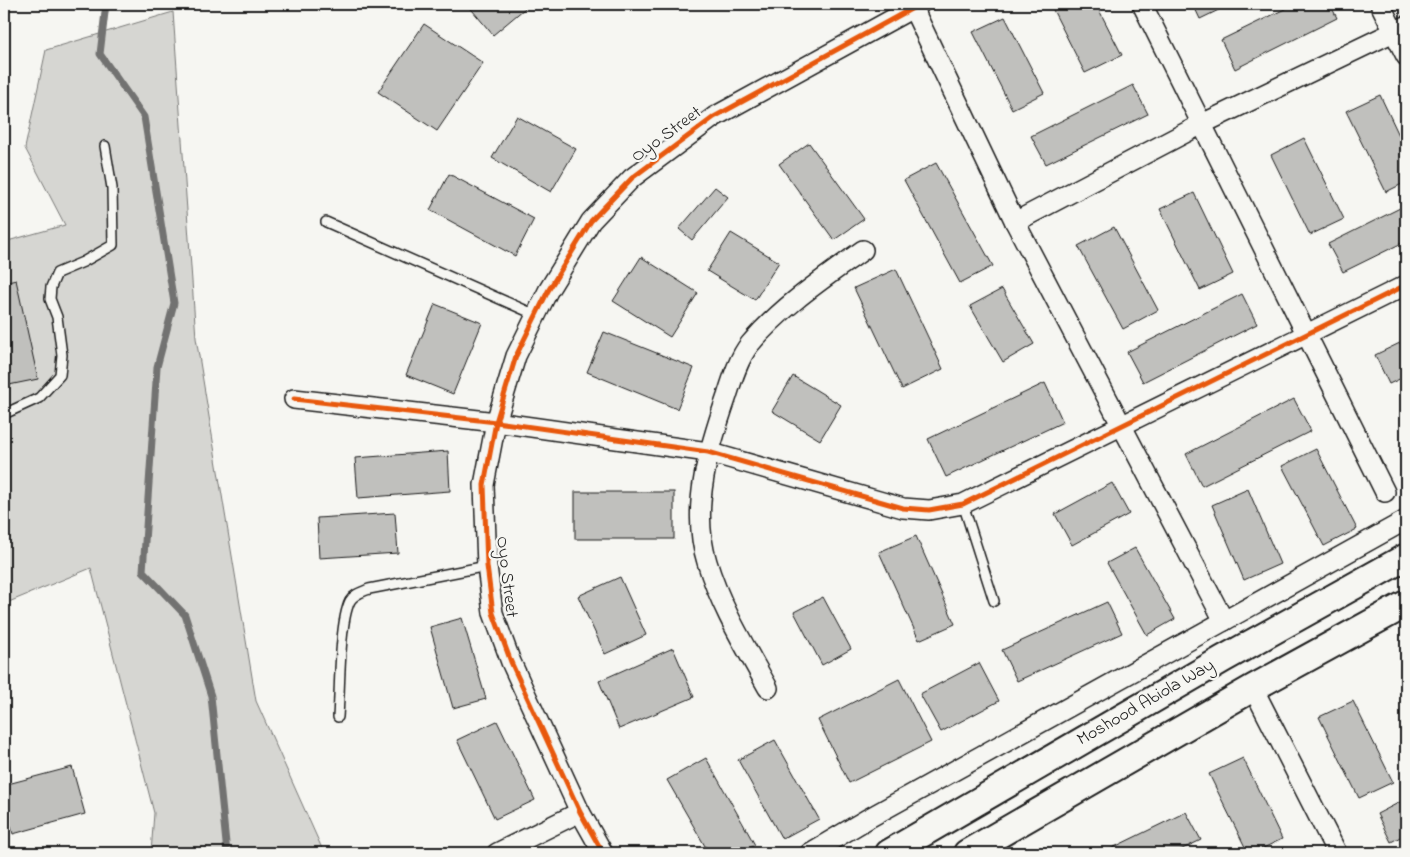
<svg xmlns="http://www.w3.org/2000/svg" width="1410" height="857" viewBox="0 0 1410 857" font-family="'Indie Flower',sans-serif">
<rect width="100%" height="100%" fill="#f6f6f2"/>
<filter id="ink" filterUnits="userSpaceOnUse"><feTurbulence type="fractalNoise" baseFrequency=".02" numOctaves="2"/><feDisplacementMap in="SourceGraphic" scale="10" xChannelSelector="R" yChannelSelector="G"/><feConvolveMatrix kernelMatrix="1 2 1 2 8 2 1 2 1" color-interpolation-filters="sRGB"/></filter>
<g filter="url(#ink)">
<!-- green -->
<polygon fill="#d6d6d2" stroke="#797977" points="173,12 196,338 256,701 324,853 151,853 154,813 91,568 4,604 4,387 32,377 4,275 4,242 65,225 25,148 46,50"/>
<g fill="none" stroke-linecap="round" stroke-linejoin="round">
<!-- stream -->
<polyline stroke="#727271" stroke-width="7" points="106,4 100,54 144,117 174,303 157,367 143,571 185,615 211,696 227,853"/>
</g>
<!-- building -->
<g fill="#c0c0bd" stroke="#1c1c1c">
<polygon points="467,4 530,4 493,35"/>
<polygon points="1050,4 1096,4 1122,55 1085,73"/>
<polygon points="1193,4 1231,4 1200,19"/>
<polygon points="1295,4 1330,4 1337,18 1235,69 1221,40"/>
<polygon points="1005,17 1044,93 1012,109 973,32"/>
<polygon points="424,24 483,63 437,131 378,92"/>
<polygon points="1133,85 1148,114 1046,164 1031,136"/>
<polygon points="1380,95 1406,150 1406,182 1386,192 1346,111"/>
<polygon points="517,116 576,149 551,192 492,158"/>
<polygon points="1304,138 1344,219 1310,235 1271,155"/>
<polygon points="809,143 864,219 834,240 779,164"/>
<polygon points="936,163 993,266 960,283 904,180"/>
<polygon points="449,174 534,219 515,256 430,210"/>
<polygon points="715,187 728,197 692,240 679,229"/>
<polygon points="1194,193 1233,274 1200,290 1160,209"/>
<polygon points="1406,205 1406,241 1343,272 1328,244"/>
<polygon points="1114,227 1158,310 1123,329 1078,246"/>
<polygon points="731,233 779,262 755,300 707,271"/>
<polygon points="641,257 698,293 670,337 613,301"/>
<polygon points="896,269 943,369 902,389 854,288"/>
<polygon points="16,280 38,379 4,386 4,283"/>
<polygon points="1002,289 1034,344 1003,362 970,306"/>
<polygon points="1242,294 1257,324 1143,382 1127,352"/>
<polygon points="435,304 482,323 453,394 406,375"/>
<polygon points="604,332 694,368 677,409 587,372"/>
<polygon points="1406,340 1406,376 1389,384 1375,355"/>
<polygon points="793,376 841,405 820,440 772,411"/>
<polygon points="1045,383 1063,422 946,477 928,439"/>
<polygon points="1294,399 1311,431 1202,486 1186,454"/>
<polygon points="1406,406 1406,419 1401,409"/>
<polygon points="1316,449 1357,529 1324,546 1282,466"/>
<polygon points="448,451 450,491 358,498 355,458"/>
<polygon points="1112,483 1129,514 1072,545 1055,514"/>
<polygon points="1248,489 1280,564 1244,580 1212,505"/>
<rect x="575" y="492" width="99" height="47"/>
<polygon points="395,513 398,553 319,558 317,518"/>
<polygon points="916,536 955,624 919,640 879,552"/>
<polygon points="1135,548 1175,619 1147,635 1107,563"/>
<polygon points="620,577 646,635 605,654 578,596"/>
<polygon points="823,597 851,649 822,665 794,612"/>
<polygon points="1107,602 1122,633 1017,681 1002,650"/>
<polygon points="462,618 486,699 453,708 430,627"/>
<polygon points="673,648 694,697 619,729 599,681"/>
<polygon points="979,663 999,701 941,732 920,694"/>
<polygon points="1406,674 1406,693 1399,678"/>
<polygon points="899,679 931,742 849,783 818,720"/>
<polygon points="1353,701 1393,782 1359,798 1319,717"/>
<polygon points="497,721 535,800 495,819 457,740"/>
<polygon points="775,740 819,819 782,839 738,760"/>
<polygon points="706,758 755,845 741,853 709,853 667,780"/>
<polygon points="1243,758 1282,839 1253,853 1248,853 1209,774"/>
<polygon points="72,767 85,814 13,834 4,802 4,785"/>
<polygon points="1406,799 1406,834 1391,842 1377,814"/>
<polygon points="1186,812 1201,840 1174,853 1102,853"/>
</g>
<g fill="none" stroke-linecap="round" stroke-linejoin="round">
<defs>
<g id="lane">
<polyline points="326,222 536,315"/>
<polyline points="4,414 39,398 60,375 62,355 57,317 50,299 51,287 57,273 83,262 113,245 112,188 105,146"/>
<polyline points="963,504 994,601"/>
<path d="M338,717C340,691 339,623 350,601C354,594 362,592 369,589L487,566"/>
</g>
<g id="street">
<polyline points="1142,4 1385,492"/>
<polyline points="1380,4 1406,56"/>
<polyline points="913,8 1015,222 1224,621"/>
<polyline points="1015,222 1202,124 1406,26"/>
<polyline points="294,399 496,422 708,452 903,508 929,510 963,504 1406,285"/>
<path d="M768,688C746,648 720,606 707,562C690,507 709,448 727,396C732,380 739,357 750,344C782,306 823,279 863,250"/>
<polyline points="1253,688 1337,853"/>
<polyline points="497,853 580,812"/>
<polyline points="603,853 580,812 511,662 493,613 487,566 484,485 496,422 516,356 548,291 591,221 632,178 714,117 920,4"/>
<polyline points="810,853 869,818 1406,520"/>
</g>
<g id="secondary">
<polyline points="889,853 1223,659 1406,557"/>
<polyline points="967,853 1253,688 1406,604"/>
</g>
</defs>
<!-- lane casing -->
<use href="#lane" stroke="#1c1c1c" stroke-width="12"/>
<!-- street casing -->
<use href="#street" stroke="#1c1c1c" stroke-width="22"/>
<!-- secondary casing -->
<use href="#secondary" stroke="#1c1c1c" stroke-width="30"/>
<!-- lane -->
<use href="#lane" stroke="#f6f6f2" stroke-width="9"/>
<!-- street -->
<use href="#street" stroke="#f6f6f2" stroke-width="19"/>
<!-- secondary -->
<use href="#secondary" stroke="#f6f6f2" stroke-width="26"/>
<defs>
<g id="cycleway">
<polyline points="294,399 496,422 708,452 903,508 929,510 963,504 1406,285"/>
<polyline points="603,853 580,812 511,662 493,613 487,566 484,485 496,422 516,356 548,291 591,221 632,178 714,117 920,4"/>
</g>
</defs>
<!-- cycleway casing -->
<use href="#cycleway" stroke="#f6f6f2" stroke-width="8"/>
<!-- cycleway -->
<use href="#cycleway" stroke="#e8590c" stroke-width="5"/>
</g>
</g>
<g text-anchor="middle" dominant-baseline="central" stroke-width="4.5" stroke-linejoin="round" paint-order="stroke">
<!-- street labels -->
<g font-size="18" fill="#1c1c1c" stroke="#f6f6f2">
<text transform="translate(667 135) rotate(-36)">Oyo Street</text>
<text transform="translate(506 577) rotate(83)">Oyo Street</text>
<text transform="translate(1146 703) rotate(-30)">Moshood Abiola Way</text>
</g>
</g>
<!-- margin -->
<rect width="1410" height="857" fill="none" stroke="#f6f6f2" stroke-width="20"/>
<rect x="10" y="10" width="1390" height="837" fill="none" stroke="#1c1c1c" stroke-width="2" filter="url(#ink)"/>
</svg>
